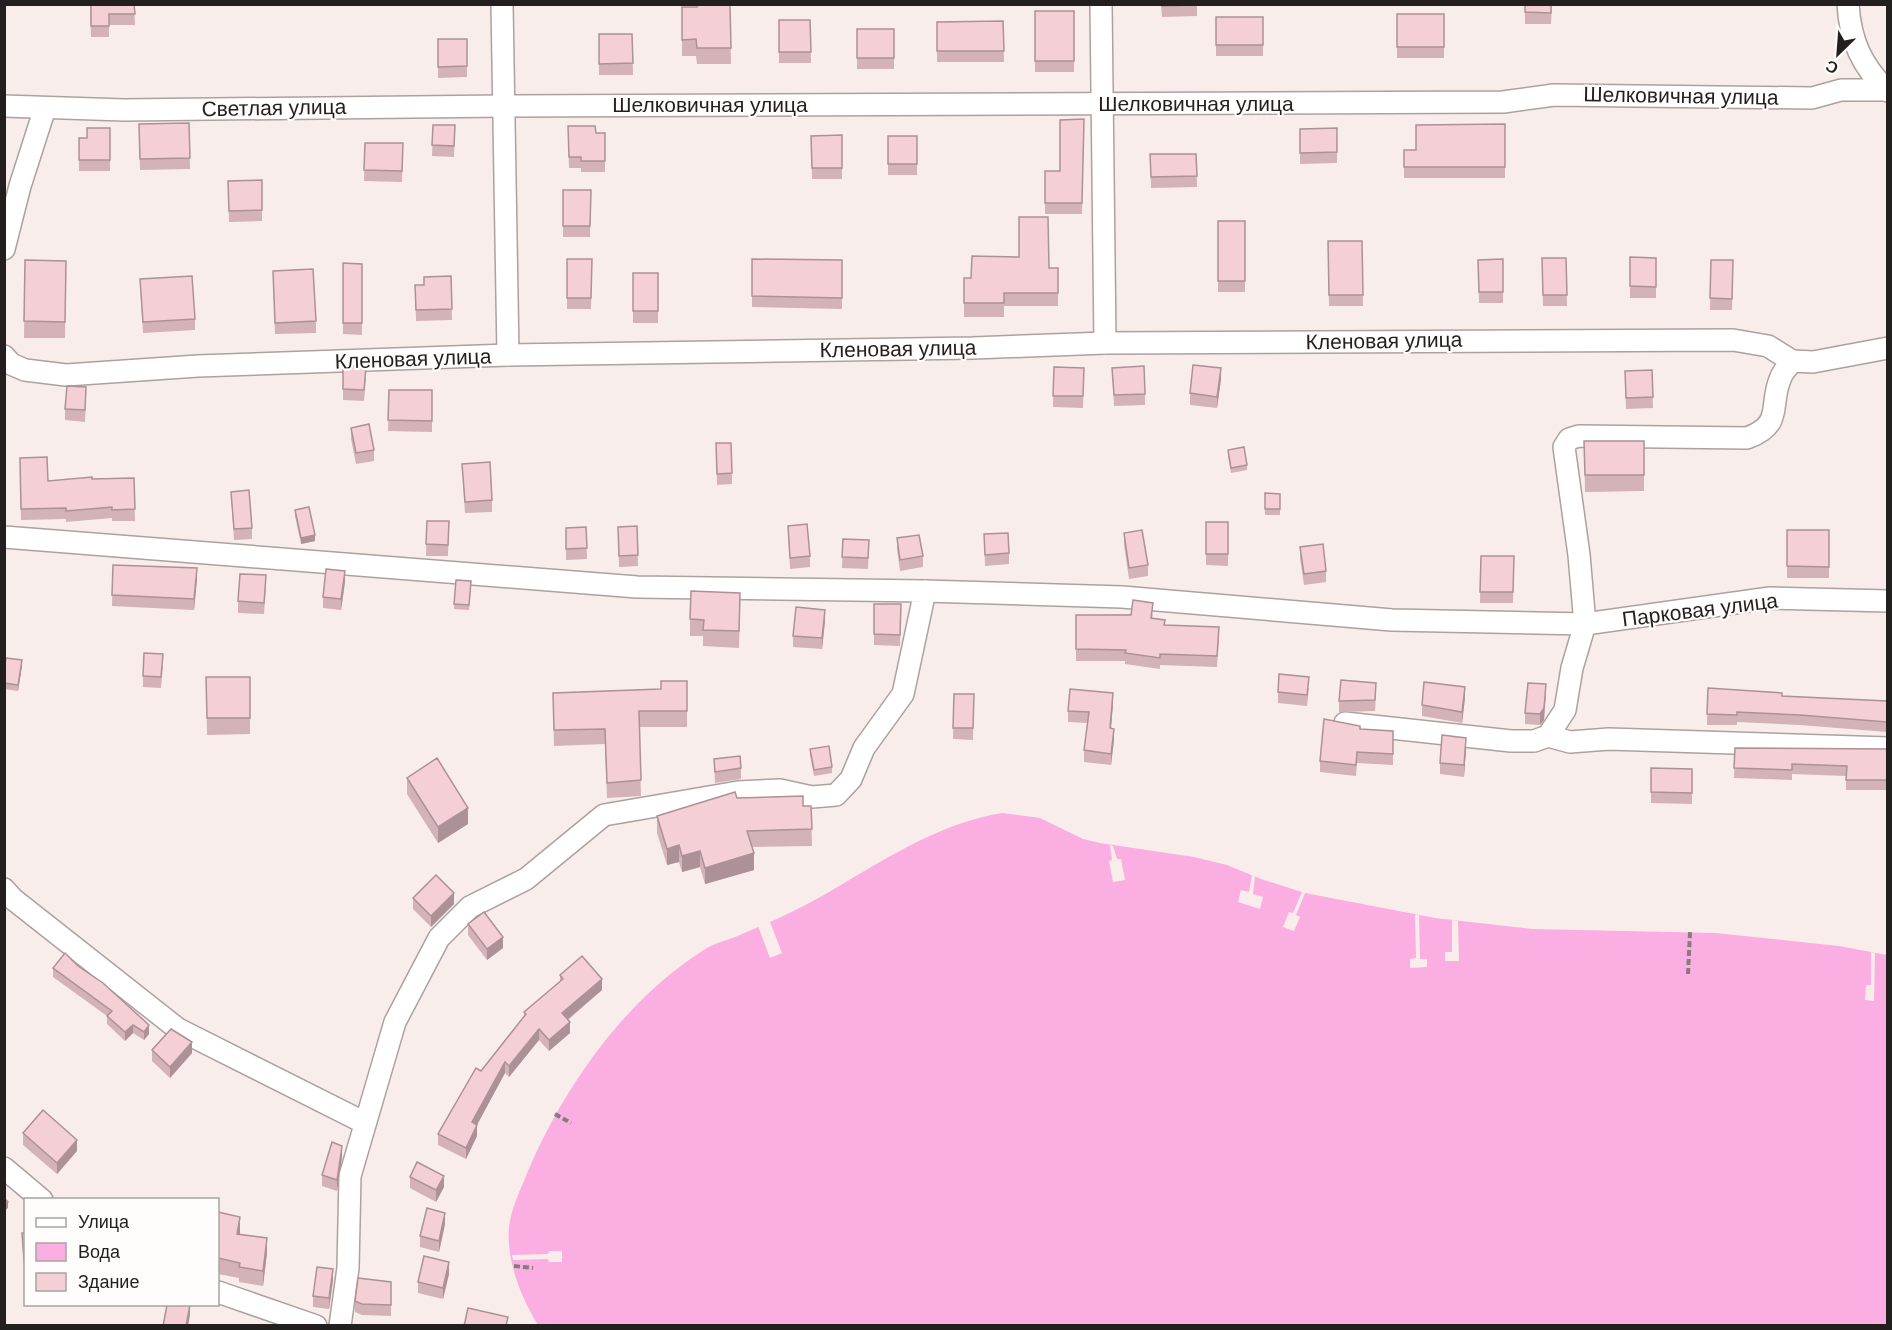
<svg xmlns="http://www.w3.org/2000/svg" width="1892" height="1330" viewBox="0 0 1892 1330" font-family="'DM Sans',sans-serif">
<rect width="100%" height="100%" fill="#f9edeb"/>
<!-- water -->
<path fill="#fbaee1" d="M1002,813L1040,818L1083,839L1100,843L1194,857L1227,865L1261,879L1305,893L1435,918L1533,929L1716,933L1839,946L1887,955V1325H538C521,1298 506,1260 509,1227C511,1208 521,1189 528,1171C565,1085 626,998 707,948C717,942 729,940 740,935C768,923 796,911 822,896C878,864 937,823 1002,813Z"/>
<!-- pier -->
<g fill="#f9edeb">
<polygon points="1110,845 1113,846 1117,859 1121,859 1125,880 1113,882 1109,861 1112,860"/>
<polygon points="1252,875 1255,877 1253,894 1263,897 1260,909 1238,902 1241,890 1249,892"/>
<polygon points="1302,892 1305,893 1296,915 1300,917 1294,931 1283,927 1289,912 1293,913"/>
<polygon points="1415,915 1419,915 1420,959 1427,959 1427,967 1410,968 1410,959 1416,958"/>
<polygon points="1452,920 1458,921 1459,961 1445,961 1445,952 1452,952"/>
<polygon points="770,922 782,953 770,958 758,926"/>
<polygon points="1871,952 1875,953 1874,1001 1865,1000 1866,985 1871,985"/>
<polygon points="549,1251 562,1251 562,1262 549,1262 548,1259 513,1260 512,1255 548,1254"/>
</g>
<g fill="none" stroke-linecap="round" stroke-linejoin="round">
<defs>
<g id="street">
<polyline points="502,4 508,355"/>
<polyline points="1101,4 1105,343"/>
<path d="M1848,4C1850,40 1862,67 1888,91"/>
<polyline points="4,106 124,110 504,106 1503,102 1554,95 1812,98 1841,90 1886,90"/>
<polyline points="4,249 20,186 45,108"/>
<path d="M1888,348L1813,362L1792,361C1789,366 1783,371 1781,377C1768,405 1785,424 1747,438L1579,436L1569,439L1564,447L1579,555L1585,624L1572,668L1565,710L1548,736L1570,742L1609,739L1888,748"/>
<polyline points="4,356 11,364 25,370 66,375 198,366 508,355 973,348 1105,343 1733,340 1768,346 1792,361"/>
<polyline points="4,537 637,587 925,591 903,694 864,748 851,779 836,795 812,797 780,790 738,792 604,815 526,879 470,907 439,938 395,1022 350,1176 348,1268 340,1326"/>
<polyline points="925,591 1122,597 1392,620 1585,624 1770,598 1888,601"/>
<polyline points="1345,723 1511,741 1534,741 1548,736"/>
<polyline points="4,889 13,899 178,1029 365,1123"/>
<polyline points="4,1168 42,1200"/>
<polyline points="218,1292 316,1326"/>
</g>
</defs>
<!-- street casing -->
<use href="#street" stroke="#aca19f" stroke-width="24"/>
<!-- path -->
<g stroke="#847d7b" stroke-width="4" stroke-dasharray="6 3" stroke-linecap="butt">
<polyline points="1688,974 1690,932"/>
<polyline points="555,1114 571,1123"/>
<polyline points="514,1266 533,1268"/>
</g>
<!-- street -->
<use href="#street" stroke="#fff" stroke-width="21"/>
</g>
<!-- wall -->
<g fill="#d3b2b8">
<polygon points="90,4 134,4 135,25 109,25 109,37 91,37"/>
<polygon points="730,4 731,64 697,64 696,56 682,56 682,7 697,7"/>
<polygon points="1161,4 1197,4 1197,16 1162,17"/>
<polygon points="1525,4 1552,4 1551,24 1525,24"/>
<rect x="1035" y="11" width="39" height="61"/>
<rect x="1397" y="14" width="47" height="44"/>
<rect x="1216" y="17" width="47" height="39"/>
<polygon points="779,20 810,20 811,63 779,63"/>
<polygon points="1003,21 1004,62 937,62 937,22"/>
<rect x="857" y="29" width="37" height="40"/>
<polygon points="599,34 632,34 633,75 599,75"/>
<polygon points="438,39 467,39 467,77 438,78"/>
<polygon points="1084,119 1082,214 1045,214 1045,171 1060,171"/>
<polygon points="189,123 190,169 140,170 139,124"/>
<polygon points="1505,124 1505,178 1404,178 1404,150 1416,150"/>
<polygon points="433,125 455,125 454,157 432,156"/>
<polygon points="568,126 596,133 605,133 605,172 581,172 581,168 569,168"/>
<polygon points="110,128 110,171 79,171 79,138 87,138"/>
<polygon points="1337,128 1337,163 1300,164 1300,129"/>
<polygon points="842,135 842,179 812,179 811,136"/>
<rect x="888" y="136" width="29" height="39"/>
<polygon points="365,143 403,143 402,182 364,181"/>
<polygon points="1150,154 1196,154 1197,187 1151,188"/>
<polygon points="262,180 262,221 229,222 228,181"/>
<polygon points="563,190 591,190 590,237 563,237"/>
<rect x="1218" y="221" width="27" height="71"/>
<polygon points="1328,241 1362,241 1363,306 1329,306"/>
<polygon points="1630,257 1656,258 1656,298 1630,298"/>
<polygon points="1542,258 1566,258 1567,306 1543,306"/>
<polygon points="567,259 592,259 591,309 567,309"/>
<polygon points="752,259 842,260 842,309 752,307"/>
<polygon points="1503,259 1503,303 1479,303 1478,260"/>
<polygon points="25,260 66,261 65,338 24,338"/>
<polygon points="1711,260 1733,260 1732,310 1710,310"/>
<polygon points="343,263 362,264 362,335 343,334"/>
<polygon points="1049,268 1058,268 1058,306 1004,306 1004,317 964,317 964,278 971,278"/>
<polygon points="273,271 316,321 316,333 275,334"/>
<rect x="633" y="273" width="25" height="50"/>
<polygon points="451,276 452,320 416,321 415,285 424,285"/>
<polygon points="140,279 195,319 195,330 143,333"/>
<polygon points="343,365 366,378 364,401 343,400"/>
<polygon points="1054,367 1084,368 1083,408 1053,407"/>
<polygon points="1112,368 1145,394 1145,405 1114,406"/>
<polygon points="1652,370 1653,408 1626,409 1625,371"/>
<polygon points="1221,379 1217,408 1190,405 1190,393"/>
<polygon points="389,390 432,390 432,432 388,431"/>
<polygon points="86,398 85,422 65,420 65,409"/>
<polygon points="351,428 374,450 374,461 356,464 351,439"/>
<polygon points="1584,441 1644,441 1644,491 1585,492"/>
<polygon points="716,443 732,473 732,484 717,485"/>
<polygon points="1228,450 1247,465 1247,470 1231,473 1228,456"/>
<polygon points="20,458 48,481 134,478 135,521 112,521 112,518 66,522 66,519 21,520"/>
<polygon points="462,464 492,500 492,512 465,513"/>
<polygon points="231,492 252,528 252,539 234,540"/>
<polygon points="1265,493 1280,494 1280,515 1265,515"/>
<polygon points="295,510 315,541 301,544 295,516"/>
<polygon points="427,521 449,521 448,556 426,556"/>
<polygon points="1206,522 1228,522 1228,566 1206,565"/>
<polygon points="637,526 638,566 619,567 618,527"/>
<polygon points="788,526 810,556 810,567 790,569"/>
<polygon points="586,527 587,559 566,560 566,528"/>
<rect x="1787" y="530" width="42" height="48"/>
<polygon points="1124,533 1148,565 1148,576 1129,579 1124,545"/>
<polygon points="984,534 1009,553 1009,564 985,566"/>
<polygon points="897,538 923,556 923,567 900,571 897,549"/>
<polygon points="843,539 869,540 868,569 842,568"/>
<polygon points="1300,547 1326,571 1326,582 1304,585 1300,558"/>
<polygon points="1481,556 1514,556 1513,603 1480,603"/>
<polygon points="113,565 197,579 194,610 112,606"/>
<polygon points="345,582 341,610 323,608 323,597"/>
<polygon points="266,587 264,614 238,613 238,601"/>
<polygon points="471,587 469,610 454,609 454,604"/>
<polygon points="874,604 901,604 900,646 874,645"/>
<polygon points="740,610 739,648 703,646 703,636 690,636 690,619"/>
<polygon points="1153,614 1152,618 1165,625 1219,638 1217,667 1160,665 1160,669 1125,664 1125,661 1076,661 1076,615"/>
<polygon points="825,621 822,649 793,647 793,636"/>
<polygon points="22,666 18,691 4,689 4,668"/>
<polygon points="163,666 161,688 143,687 143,676"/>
<polygon points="206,677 250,718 250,734 207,735"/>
<polygon points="687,681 687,727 639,727 641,796 607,798 605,744 554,746 553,693 661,689"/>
<polygon points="1309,688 1307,706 1278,703 1278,692"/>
<polygon points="1708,688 1782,696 1887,701 1887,732 1800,725 1737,722 1737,725 1707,725"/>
<polygon points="954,694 974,694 973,740 953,739"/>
<polygon points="1376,694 1375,711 1339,712 1339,701"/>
<polygon points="1546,695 1544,720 1540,725 1525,724 1525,713"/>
<polygon points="1465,698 1462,723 1422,716 1422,705"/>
<polygon points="1113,704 1111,728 1114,740 1111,765 1084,762 1084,750 1088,723 1068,722 1068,711"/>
<polygon points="1360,729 1393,731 1393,765 1357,763 1356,776 1320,772 1320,761"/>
<polygon points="1735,748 1887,749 1887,790 1846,790 1846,776 1792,774 1792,780 1734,778"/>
<polygon points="810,749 832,767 832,773 814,776 810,755"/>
<polygon points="1466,749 1464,777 1440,774 1440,763"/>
<polygon points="714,759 741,768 741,779 715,783"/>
<polygon points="1651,768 1692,769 1692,804 1651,803"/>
<polygon points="407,778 468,824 438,843 407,794"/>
<polygon points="737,798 803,806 811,806 812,846 752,847 754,870 705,884 700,867 682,872 679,862 667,865 657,833 657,816"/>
<polygon points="413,898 454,904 431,927 413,909"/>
<polygon points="468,924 503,948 487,960 468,935"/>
<polygon points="53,968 149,1034 144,1040 133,1033 125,1041 107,1024 107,1016 53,977"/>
<polygon points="560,975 602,990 568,1020 570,1033 549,1051 539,1040 509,1077 505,1073 477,1125 477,1136 466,1159 438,1145 438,1134 481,1071 524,1017 524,1012 560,981"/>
<polygon points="152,1050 192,1053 170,1078 152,1061"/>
<polygon points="23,1133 77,1151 57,1174 23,1145"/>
<polygon points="342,1157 337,1191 322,1186 322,1175"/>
<polygon points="410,1177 444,1187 436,1202 410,1188"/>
<polygon points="218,1212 240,1233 240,1234 267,1253 263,1286 239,1282 239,1278 218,1274"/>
<polygon points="445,1224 439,1252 420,1247 420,1236"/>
<polygon points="22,1233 26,1233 26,1272 24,1272"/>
<polygon points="449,1274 443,1299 418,1293 418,1282"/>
<polygon points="333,1280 329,1309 313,1307 313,1296"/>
<polygon points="391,1282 391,1316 362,1315 355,1312 355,1301"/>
</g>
<!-- shaded-wall -->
<g fill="#ac9196">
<polygon points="1221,368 1221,379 1217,408 1217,397"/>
<polygon points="315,535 315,541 301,544 301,538"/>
<polygon points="197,568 197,579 194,610 194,599"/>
<polygon points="345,571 345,582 341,610 341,599"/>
<polygon points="825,610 825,621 822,649 822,638"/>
<polygon points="22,660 22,666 18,691 18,685"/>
<polygon points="1546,684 1544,720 1540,725 1540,714"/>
<polygon points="1465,687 1465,698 1462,723 1462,712"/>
<polygon points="1113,693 1113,704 1110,739 1110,728"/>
<polygon points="1114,729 1114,740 1111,765 1111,754"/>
<polygon points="1466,738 1466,749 1464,777 1464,765"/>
<polygon points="468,808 468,824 438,843 438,827"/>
<polygon points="679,845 679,862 667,865 667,849"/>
<polygon points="700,851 700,867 682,872 682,856"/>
<polygon points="754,853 754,870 705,884 705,868"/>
<polygon points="454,893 454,904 431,927 431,916"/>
<polygon points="503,937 503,948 487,960 487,949"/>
<polygon points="602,979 602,990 562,1024 562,1013"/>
<polygon points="570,1022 570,1033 549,1051 549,1040"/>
<polygon points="133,1025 133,1033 125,1041 125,1032"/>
<polygon points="149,1025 149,1034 144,1040 144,1032"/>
<polygon points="539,1029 539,1040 509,1077 509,1066"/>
<polygon points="192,1042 192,1053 170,1078 170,1067"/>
<polygon points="505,1062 505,1073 472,1134 472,1122"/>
<polygon points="477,1125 477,1136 466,1159 466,1148"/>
<polygon points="77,1140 77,1151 57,1174 57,1163"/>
<polygon points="342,1146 342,1157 337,1191 337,1180"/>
<polygon points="444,1176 444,1187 436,1202 436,1190"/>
<polygon points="8,1202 8,1208 4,1211 4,1205"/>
<polygon points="445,1213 445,1224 439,1252 439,1241"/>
<polygon points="240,1217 240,1233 237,1249 237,1234"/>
<polygon points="267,1238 267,1253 263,1286 263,1271"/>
<polygon points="449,1262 449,1274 443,1299 443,1288"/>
<polygon points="333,1269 333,1280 329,1309 329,1298"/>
<polygon points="190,1305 190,1315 188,1326 186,1326"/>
</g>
<!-- building -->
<g fill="#f5cfd6" stroke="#ac9196" stroke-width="1.5">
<polygon points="91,4 134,4 135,14 109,14 109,26 91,26"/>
<polygon points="697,4 730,4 731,48 697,48 696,39 682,40 682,7 697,7"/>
<polygon points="1161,4 1197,4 1197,5 1162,6"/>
<polygon points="1525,4 1551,4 1551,13 1525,12"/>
<rect x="1035" y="11" width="39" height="50"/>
<rect x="1397" y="14" width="47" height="33"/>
<rect x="1216" y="17" width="47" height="28"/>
<polygon points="779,20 810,20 811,52 779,52"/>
<polygon points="1003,21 1004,51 937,51 937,22"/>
<rect x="857" y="29" width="37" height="29"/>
<polygon points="599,34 632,34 633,63 599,64"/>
<polygon points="438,39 467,39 467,66 438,67"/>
<polygon points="1084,119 1082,203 1045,203 1045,171 1060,171 1060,120"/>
<polygon points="189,123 190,158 140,159 139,124"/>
<polygon points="1505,124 1505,167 1404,167 1404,150 1416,150 1416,125"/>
<polygon points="433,125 455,125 454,146 432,145"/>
<polygon points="568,126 595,126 596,133 605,133 605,161 581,161 581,157 569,157"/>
<polygon points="87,128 110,128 110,160 79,160 79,138 87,138"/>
<polygon points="1337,128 1337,152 1300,153 1300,129"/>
<polygon points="842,135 842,168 812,168 811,136"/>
<rect x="888" y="136" width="29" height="28"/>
<polygon points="365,143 403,143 402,171 364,170"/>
<polygon points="1150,154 1196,154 1197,176 1151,177"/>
<polygon points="262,180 262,210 229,211 228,181"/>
<polygon points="563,190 591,190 590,226 563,226"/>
<polygon points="1019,217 1048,217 1049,268 1058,268 1058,293 1004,293 1004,303 964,303 964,278 971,278 972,256 1019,257"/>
<rect x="1218" y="221" width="27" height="60"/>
<polygon points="1328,241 1362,241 1363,295 1329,295"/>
<polygon points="1630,257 1656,258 1656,287 1630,286"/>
<polygon points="1542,258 1566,258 1567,295 1543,295"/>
<polygon points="567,259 592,259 591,298 567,298"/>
<polygon points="752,259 842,260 842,298 752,296"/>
<polygon points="1503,259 1503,292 1479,292 1478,260"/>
<polygon points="25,260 66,261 65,322 24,321"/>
<polygon points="1711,260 1733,260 1732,299 1710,298"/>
<polygon points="343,263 362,264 362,323 343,323"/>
<polygon points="313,269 316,321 275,323 273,271"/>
<rect x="633" y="273" width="25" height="38"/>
<polygon points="192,276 195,319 143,322 140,279"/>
<polygon points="451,276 452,309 416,310 415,285 424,285 424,277"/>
<polygon points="343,365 366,367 364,390 343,389"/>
<polygon points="1193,365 1221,368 1217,397 1190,393"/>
<polygon points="1144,366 1145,394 1114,395 1112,368"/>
<polygon points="1054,367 1084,368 1083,396 1053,396"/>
<polygon points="1652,370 1653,397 1626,398 1625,371"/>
<polygon points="67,386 86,387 85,410 65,409"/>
<polygon points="389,390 432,390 432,421 388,420"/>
<polygon points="369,424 374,450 356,453 351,428"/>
<polygon points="1584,441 1644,441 1644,475 1585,475"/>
<polygon points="716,443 731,443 732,473 717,474"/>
<polygon points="1244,447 1247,465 1231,468 1228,450"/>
<polygon points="47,457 48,481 92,477 92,479 134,478 135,509 112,510 112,507 66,511 66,508 21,509 20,458"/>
<polygon points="490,462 492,500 465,502 462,464"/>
<polygon points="249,490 252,528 234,529 231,492"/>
<polygon points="1265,493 1280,494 1280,509 1265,509"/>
<polygon points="309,507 315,535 301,538 295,510"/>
<polygon points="427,521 449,521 448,545 426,544"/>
<rect x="1206" y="522" width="22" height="32"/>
<polygon points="807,524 810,556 790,558 788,526"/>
<polygon points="637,526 638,555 619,556 618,527"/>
<polygon points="586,527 587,548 566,549 566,528"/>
<polygon points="1142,530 1148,565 1129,568 1124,533"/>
<polygon points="1787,530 1829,530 1829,567 1787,566"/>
<polygon points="1008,533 1009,553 985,555 984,534"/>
<polygon points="919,535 923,556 900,560 897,538"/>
<polygon points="843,539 869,540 868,558 842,557"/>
<polygon points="1323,544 1326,571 1304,574 1300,547"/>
<polygon points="1481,556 1514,556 1513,592 1480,592"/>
<polygon points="113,565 197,568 194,599 112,595"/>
<polygon points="326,569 345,571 341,599 323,597"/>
<polygon points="240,574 266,575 264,603 238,601"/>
<polygon points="456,580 471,581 469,605 454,604"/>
<polygon points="691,591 740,593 739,631 703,630 704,620 690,619"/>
<polygon points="1133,600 1153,603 1151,618 1165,620 1164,625 1219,627 1217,656 1160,654 1160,658 1125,653 1126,650 1076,649 1076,615 1131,615"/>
<polygon points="874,604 901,604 900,635 874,634"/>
<polygon points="796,607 825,610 822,638 793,636"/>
<polygon points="144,653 163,654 161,677 143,676"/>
<polygon points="6,658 22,660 18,685 4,683 4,668"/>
<polygon points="1279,674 1309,677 1307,695 1278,692"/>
<polygon points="206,677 250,677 250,718 207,718"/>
<polygon points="1341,680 1376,683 1375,700 1339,701"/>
<polygon points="661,681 687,681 687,711 639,711 641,780 607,783 605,729 554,730 553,693 661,689"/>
<polygon points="1424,682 1465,687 1462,712 1422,705"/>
<polygon points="1528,683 1546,684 1544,708 1540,714 1525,713"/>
<polygon points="1708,688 1782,693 1782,696 1887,701 1887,722 1800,715 1737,712 1737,715 1707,714"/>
<polygon points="1070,689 1113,693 1110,728 1114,729 1111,754 1084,750 1089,712 1068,711"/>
<polygon points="954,694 974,694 973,728 953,728"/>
<polygon points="1324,719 1360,726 1360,729 1393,731 1393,754 1357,752 1356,765 1320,761"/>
<polygon points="1442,735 1466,738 1464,765 1440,763"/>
<polygon points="829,746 832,767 814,770 810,749"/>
<polygon points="1735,748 1887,749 1887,780 1846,780 1847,766 1792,764 1792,770 1734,768"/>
<polygon points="740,756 741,768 715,772 714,759"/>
<polygon points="437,758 468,808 438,827 407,778"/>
<polygon points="1651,768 1692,769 1692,793 1651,792"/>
<polygon points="735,792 737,798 803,796 803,806 811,806 812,829 747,831 754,853 705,868 700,851 682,856 679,845 667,849 657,816"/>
<polygon points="436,875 454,893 431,916 413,898"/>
<polygon points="484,912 503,937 487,949 468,924"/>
<polygon points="65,953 78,966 103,983 149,1025 144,1032 133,1025 125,1032 107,1016 112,1011 53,968"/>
<polygon points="582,956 602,979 562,1013 570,1022 549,1040 539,1029 509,1066 505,1062 472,1122 477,1125 466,1148 438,1134 476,1068 481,1071 526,1014 524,1012 563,979 560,975"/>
<polygon points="171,1029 192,1042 170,1067 152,1050"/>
<polygon points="43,1110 77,1140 57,1163 23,1133"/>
<polygon points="332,1142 342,1146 337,1180 322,1175"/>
<polygon points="417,1162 444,1176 436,1190 410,1177"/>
<polygon points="4,1198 8,1202 4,1205"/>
<polygon points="427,1208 445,1213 439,1241 420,1236"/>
<polygon points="218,1212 240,1217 237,1234 267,1238 263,1271 239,1267 240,1263 218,1258"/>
<polygon points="22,1233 26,1233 26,1261 24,1261"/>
<polygon points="424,1256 449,1262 443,1288 418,1282"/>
<polygon points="317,1267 333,1269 329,1298 313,1296"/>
<polygon points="358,1278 391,1282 391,1305 362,1304 355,1301"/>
<polygon points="167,1305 190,1305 186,1326 163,1326"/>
<polygon points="468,1308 508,1317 506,1326 464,1326"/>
</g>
<g text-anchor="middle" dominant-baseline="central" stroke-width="4.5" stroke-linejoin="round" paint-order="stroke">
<!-- street labels -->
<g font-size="21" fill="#231f1e" stroke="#fffdfc">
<text transform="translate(1681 96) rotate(1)">Шелковичная улица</text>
<text x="1196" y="104">Шелковичная улица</text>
<text x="710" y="105">Шелковичная улица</text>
<text transform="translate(274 108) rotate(-1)">Светлая улица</text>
<text transform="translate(1384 341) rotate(-1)">Кленовая улица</text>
<text transform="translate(898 349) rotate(-1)">Кленовая улица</text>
<text transform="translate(413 359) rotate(-2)">Кленовая улица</text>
<text transform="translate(1700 610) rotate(-7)">Парковая улица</text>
</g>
</g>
<!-- border -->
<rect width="1892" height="1330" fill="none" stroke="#231f1e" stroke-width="12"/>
<!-- legend -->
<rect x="24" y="1198" width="195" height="108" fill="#fffdfc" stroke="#a7a4a3" stroke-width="1.5"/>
<rect x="36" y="1218" width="30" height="9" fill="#ffffff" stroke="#a7a4a3" stroke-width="1.5"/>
<text x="78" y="1228" font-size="18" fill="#231f1e">Улица</text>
<rect x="36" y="1243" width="30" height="18" fill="#fbaee1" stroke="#a7a4a3" stroke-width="1.5"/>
<text x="78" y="1258" font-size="18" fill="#231f1e">Вода</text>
<rect x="36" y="1273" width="30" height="18" fill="#f5cfd6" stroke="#a7a4a3" stroke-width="1.5"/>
<text x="78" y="1288" font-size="18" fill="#231f1e">Здание</text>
<!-- north arrow -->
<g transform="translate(1838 54) rotate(205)" stroke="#fffdfc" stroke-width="4.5" paint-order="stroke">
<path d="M0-4.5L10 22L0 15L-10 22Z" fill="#231f1e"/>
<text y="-9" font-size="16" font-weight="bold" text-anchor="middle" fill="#231f1e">С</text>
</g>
</svg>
